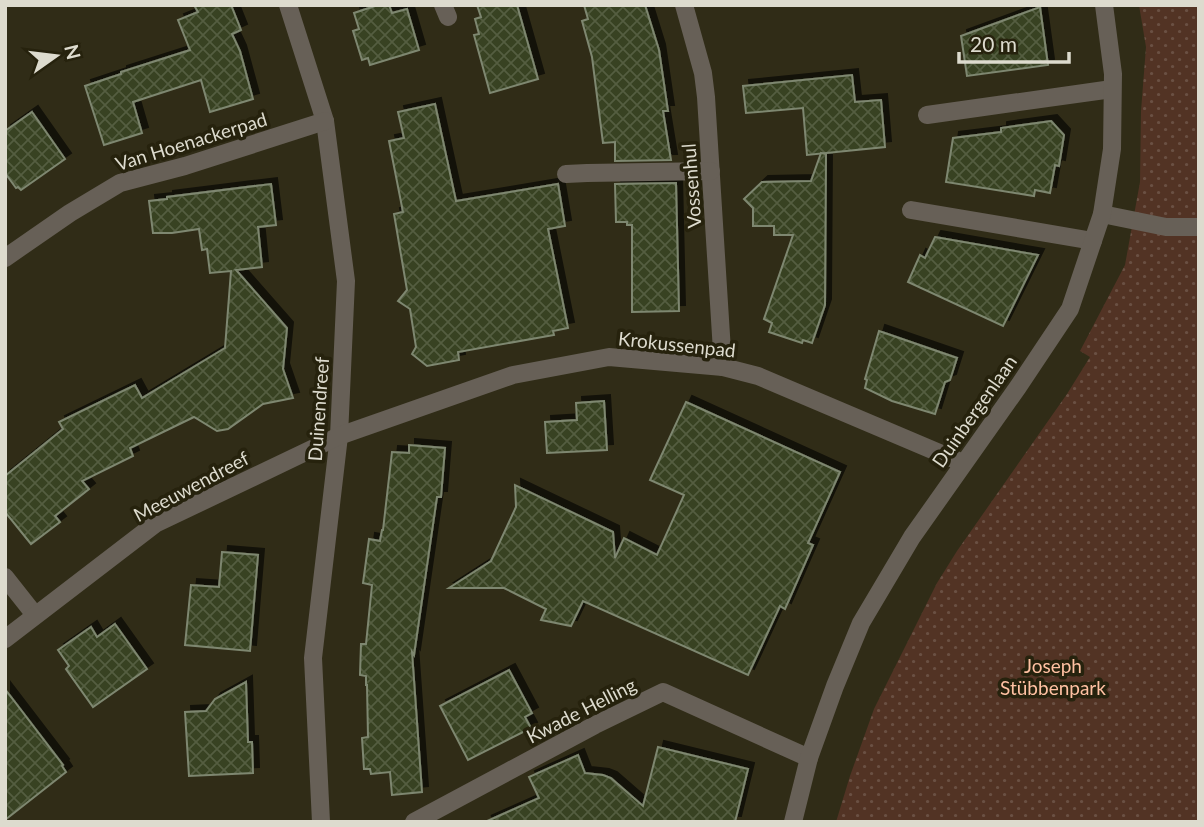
<svg xmlns="http://www.w3.org/2000/svg" width="1204" height="827" viewBox="0 0 1204 827" font-family="Lato,sans-serif">
<defs>
<pattern id="grass-dots" width="8" height="8" patternUnits="userSpaceOnUse" patternTransform="scale(1.75)"><rect width="8" height="8" fill="#523324"/><path d="M2 2h.1M6 6h.1" fill="none" stroke="#6a5043" stroke-width="1.8" stroke-linecap="round"/></pattern>
<pattern id="building-cross-hatch" width="8" height="8" patternUnits="userSpaceOnUse" patternTransform="scale(1.75)"><rect width="8" height="8" fill="#374222"/><path d="M0 0l8 8M0 8l8-8" fill="none" stroke="#545d41"/></pattern>
<filter id="shadow"><feDropShadow dx="6" dy="-6" stdDeviation="0" flood-color="#0009"/></filter>
</defs>
<rect width="100%" height="100%" fill="#302c17"/>
<!-- grass -->
<polygon fill="url(#grass-dots)" points="1139,5 1199,5 1199,822 836,822 850,776 874,709 937,583 957,551 1067,394 1090,357 1080,351 1125,265 1140,182 1141,111 1146,47"/>
<!-- building -->
<g fill="url(#building-cross-hatch)" stroke="#7e8770" stroke-width="2" filter="url(#shadow)">
<polygon points="194,5 231,5 241,30 232,34 240,51 253,99 210,112 201,80 133,102 142,133 104,145 85,86 121,74 121,72 190,50 178,20 198,12"/>
<polygon points="378,5 389,5 392,13 407,9 419,50 370,65 368,58 362,60 353,31 359,29 354,13"/>
<polygon points="477,5 517,5 538,79 490,93 474,35 479,34 475,19 481,17"/>
<polygon points="584,5 645,5 659,50 668,111 663,111 671,160 615,161 615,142 603,143 592,57 582,21 588,19"/>
<polygon points="1040,7 1048,65 967,76 961,36"/>
<polygon points="852,75 855,102 881,100 885,147 807,155 803,108 746,113 743,86"/>
<polygon points="435,104 456,201 558,184 565,226 548,229 568,328 553,331 554,335 458,352 459,360 427,366 412,354 416,347 410,309 398,301 407,290 394,214 403,212 389,141 404,138 398,112"/>
<polygon points="32,112 65,159 21,190 18,187 16,188 5,173 5,131"/>
<polygon points="1051,121 1064,135 1059,166 1055,165 1050,193 1035,190 1034,196 946,182 953,138 1001,132 1001,128"/>
<polygon points="821,153 826,154 825,305 812,343 803,340 802,343 769,332 772,323 764,319 793,235 774,235 774,226 753,226 753,208 744,199 762,182 811,181"/>
<polygon points="676,183 679,311 632,312 632,225 627,225 627,222 616,222 615,184"/>
<polygon points="271,184 276,225 258,227 262,267 236,270 287,328 283,369 293,398 263,404 228,429 217,431 194,417 130,448 133,456 82,481 89,489 55,516 60,522 31,544 5,512 5,476 63,429 59,422 135,385 142,398 225,348 231,271 210,273 207,249 202,250 199,229 172,233 153,233 149,201 167,199 167,197"/>
<polygon points="935,237 1038,255 1003,326 908,282 920,255 925,258"/>
<polygon points="879,331 957,358 950,380 945,382 935,414 892,401 865,388 867,380 865,379"/>
<polygon points="604,401 607,450 547,453 545,422 577,420 576,403"/>
<polygon points="686,402 840,472 808,543 813,545 785,609 780,606 748,675 583,601 571,626 541,620 546,609 504,588 449,588 491,561 516,507 515,485 613,532 615,558 624,538 657,555 684,495 650,480"/>
<polygon points="409,445 445,448 441,497 437,497 414,655 412,652 422,792 392,795 390,772 371,774 370,769 364,769 362,738 368,737 367,685 366,685 366,676 360,675 361,644 366,644 372,585 363,583 369,539 380,541 382,530 383,530 392,452 409,453"/>
<polygon points="222,552 258,555 250,651 185,645 191,585 219,587"/>
<polygon points="115,624 147,669 93,707 66,669 69,666 58,650 91,627 97,637"/>
<polygon points="509,670 532,713 525,717 531,728 468,760 440,706"/>
<polygon points="246,682 248,742 252,742 253,773 189,776 185,712 206,711 215,699"/>
<polygon points="5,689 63,765 62,766 66,772 5,820"/>
<polygon points="658,747 748,769 735,822 485,822 539,798 529,777 578,755 585,773 603,775 611,778 643,806"/>
</g>
<g fill="none" stroke-linecap="round" stroke-linejoin="round">
<!-- minor -->
<g stroke="#676057" stroke-width="18">
<polyline points="288,5 325,121 346,281 339,436 313,658 321,822"/>
<polyline points="443,5 448,17"/>
<polyline points="684,5 703,73 706,97 723,367"/>
<polyline points="927,115 1112,89"/>
<polyline points="566,174 587,173 711,171"/>
<polyline points="911,210 1093,241"/>
<polyline points="1102,214 1166,227 1199,227"/>
<polyline points="5,258 70,213 120,183 185,166 325,121"/>
<polyline points="5,577 35,615"/>
<polyline points="5,639 155,524 339,436 513,375 609,357 723,367 758,376 963,463"/>
<polyline points="414,822 595,725 663,692 809,758"/>
<polyline points="793,822 809,758 835,686 861,623 912,537 1018,387 1070,309 1102,214 1112,149 1113,74 1104,5"/>
</g>
</g>
<g text-anchor="middle" dominant-baseline="central" stroke-width="7" stroke-linejoin="round" paint-order="stroke">
<!-- street labels -->
<g font-size="19" fill="#dddbce" stroke="#26220d">
<text transform="translate(191 141) rotate(-17)">Van Hoenackerpad</text>
<text transform="translate(691 186) rotate(-94)">Vossenhul</text>
<text transform="translate(677 344) rotate(6)">Krokussenpad</text>
<text transform="translate(318 409) rotate(-86)">Duinendreef</text>
<text transform="translate(974 411) rotate(-55)">Duinbergenlaan</text>
<text transform="translate(191 486) rotate(-28)">Meeuwendreef</text>
<text transform="translate(581 710) rotate(-27)">Kwade Helling</text>
</g>
<!-- park labels -->
<g font-size="19" fill="#ffc1a2" stroke="#26220d">
<text x="1053" y="665">Joseph<tspan x="1053" dy="22">Stübbenpark</tspan></text>
</g>
</g>
<!-- border -->
<rect width="1204" height="827" fill="none" stroke="#dddbce" stroke-width="14"/>
<!-- north arrow -->
<g transform="translate(56 56) rotate(76)" stroke="#26220d" stroke-width="5" paint-order="stroke">
<path d="M0-5L12 26L0 18L-12 26Z" fill="#dddbce"/>
<text y="-10" font-size="19" font-weight="bold" text-anchor="middle" fill="#dddbce">N</text>
</g>
<!-- scale -->
<path d="M959 52v10h110v-10" fill="none" stroke="#dddbce" stroke-width="3.5"/>
<text x="970" y="52" font-size="21" fill="#dddbce" stroke="#26220d" stroke-width="5" paint-order="stroke">20 m</text>
</svg>
